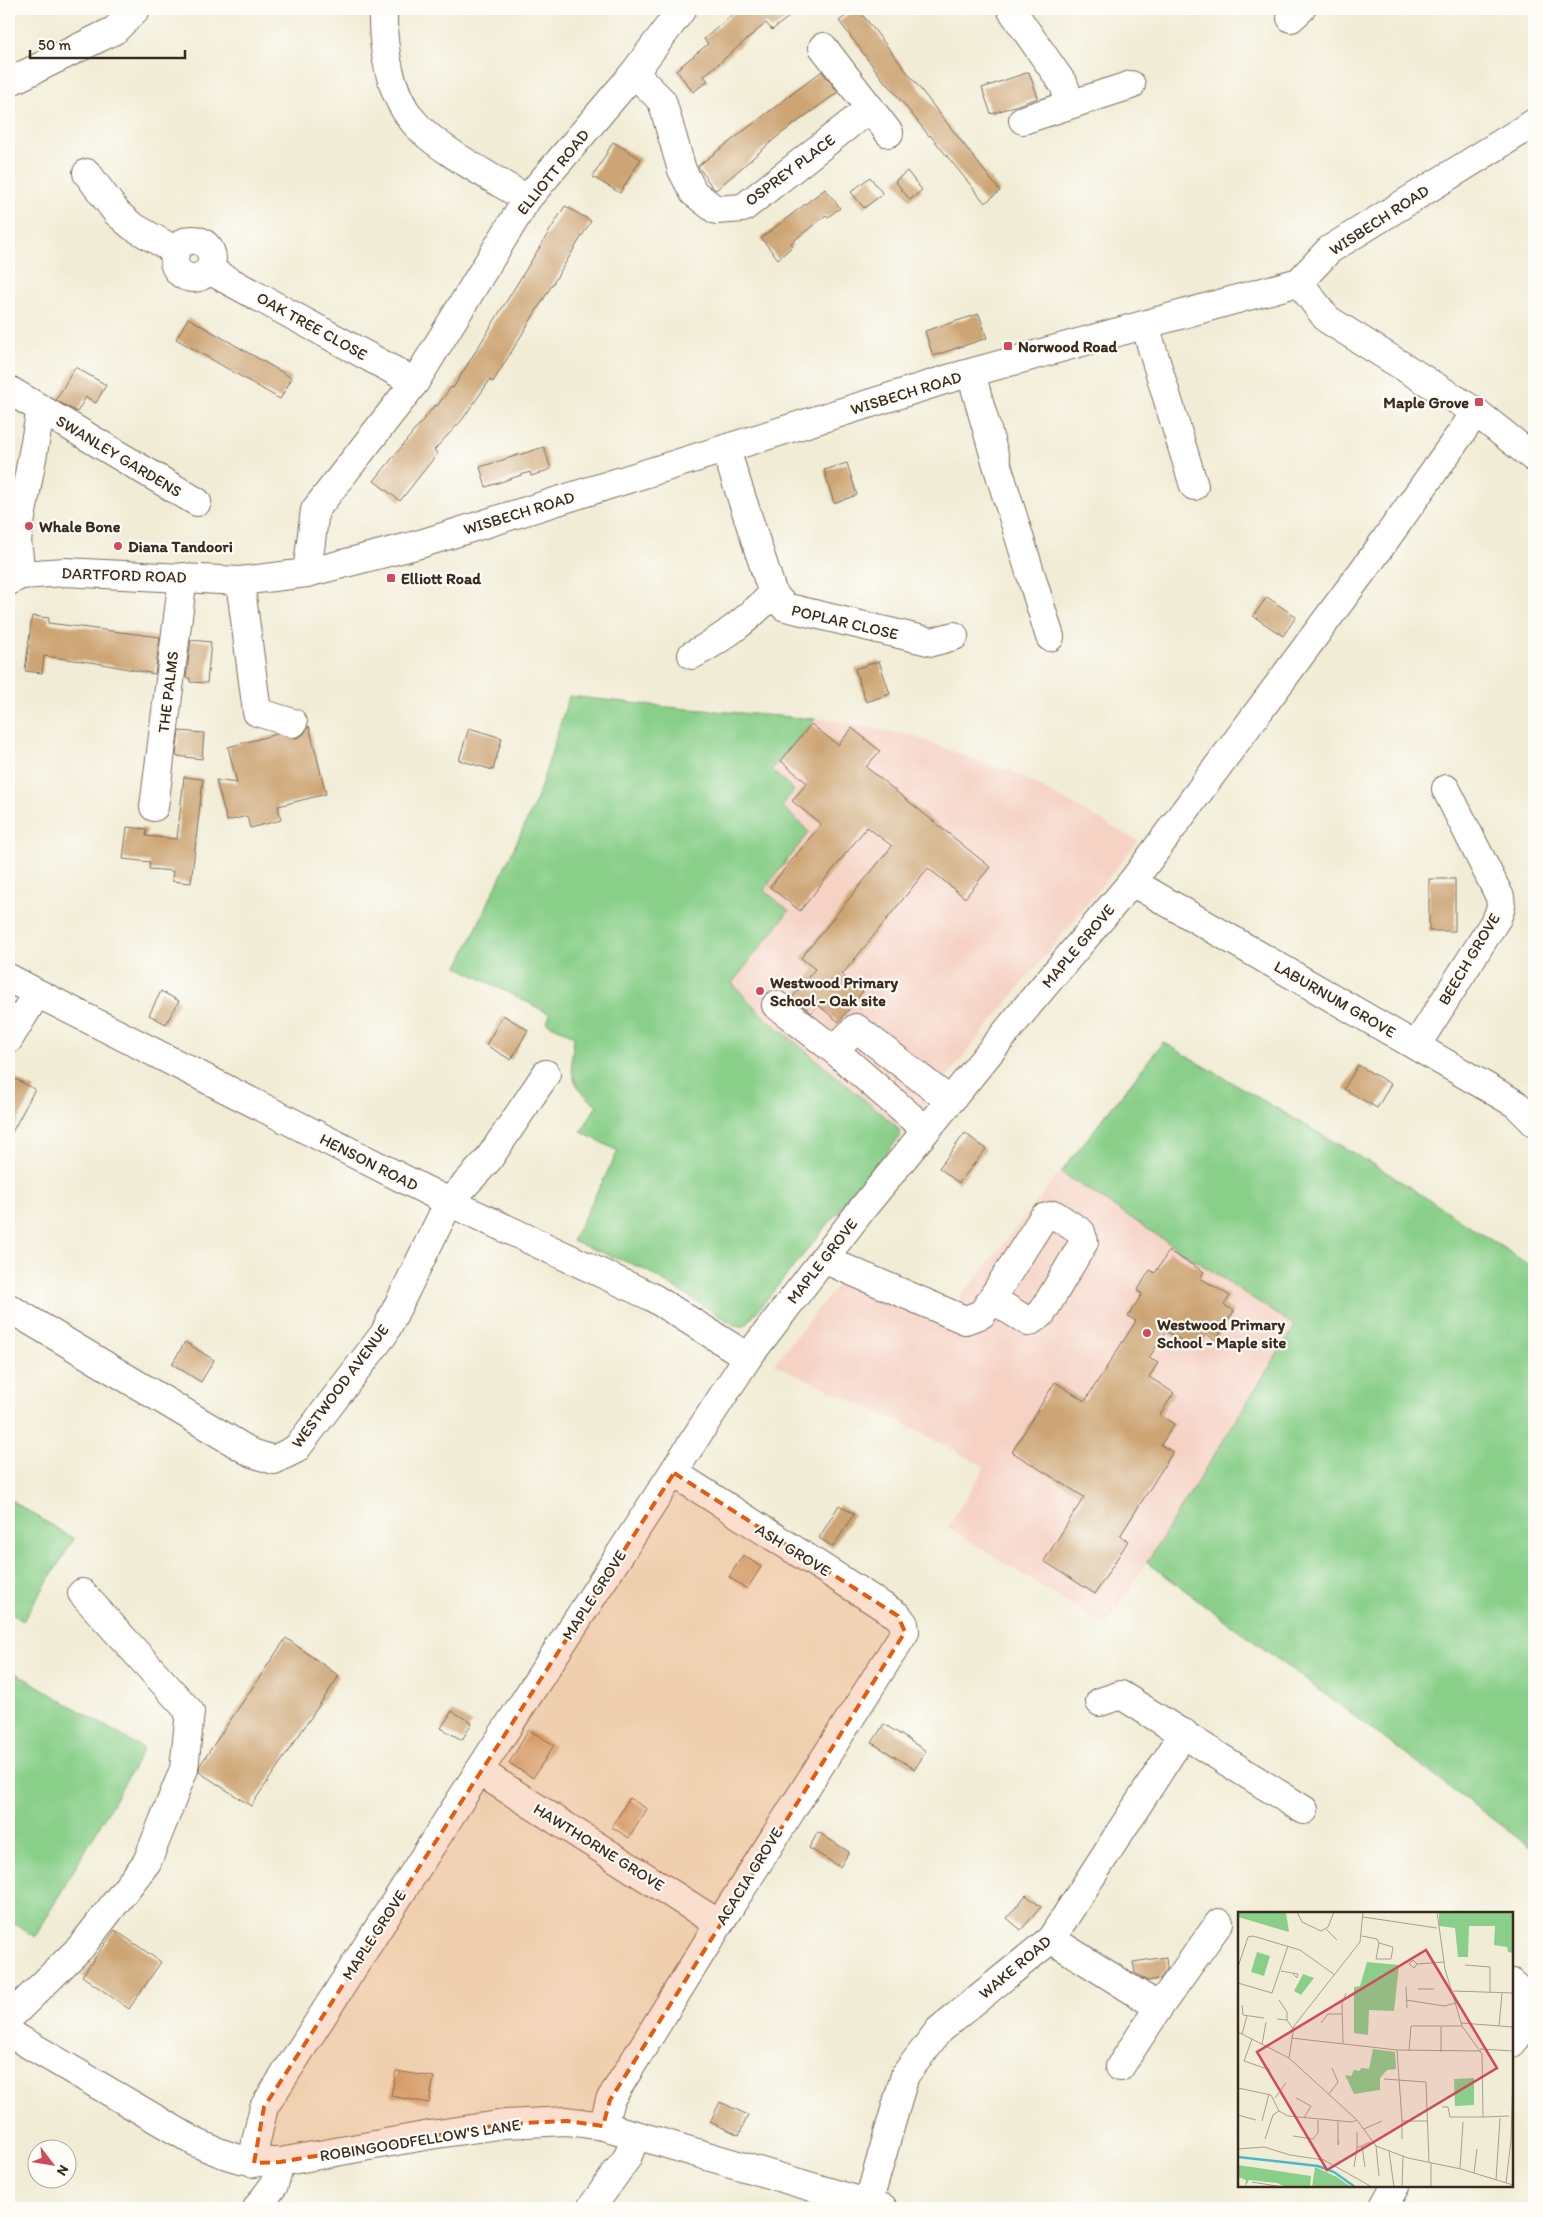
<svg xmlns="http://www.w3.org/2000/svg" width="1543" height="2217" viewBox="0 0 1543 2217" font-family="Itim,sans-serif">
<rect width="100%" height="100%" fill="#fdfcf7"/>
<filter id="ink" filterUnits="userSpaceOnUse"><feTurbulence type="fractalNoise" baseFrequency=".02" numOctaves="2"/><feDisplacementMap in="SourceGraphic" scale="10" xChannelSelector="R" yChannelSelector="G"/><feConvolveMatrix kernelMatrix="1 2 1 2 8 2 1 2 1" color-interpolation-filters="sRGB"/></filter>
<filter id="wash" filterUnits="userSpaceOnUse"><feTurbulence type="fractalNoise" baseFrequency=".0096" numOctaves="4" result="noise"/><feDisplacementMap in="SourceGraphic" scale="20" xChannelSelector="R" yChannelSelector="G"/><feGaussianBlur stdDeviation="1.12" result="paint"/><feColorMatrix in="noise" values="0 0 0 0 0 0 0 0 0 0 0 0 0 0 0 0 0 1.4 0 .05"/><feComposite in="paint" operator="in"/></filter>
<g filter="url(#wash)">
<rect width="100%" height="100%" fill="#f1ecd5"/>
<!-- built -->
<g fill="#f6d2c5">
<polygon points="569,696 678,708 830,720 913,736 994,767 1010,770 1138,841 745,1326 736,1326 642,1268 572,1241 618,1151 581,1132 597,1105 580,1091 574,1079 571,1064 574,1036 547,1023 550,1014 458,967 537,799"/>
<polygon points="1163,1042 1391,1175 1534,1268 1200,1601 1147,1562 1106,1627 948,1527 985,1467 908,1426 774,1364 857,1261 957,1302"/>
</g>
<!-- green -->
<g fill="#89cf89" stroke="#627c54">
<path d="M569,696L678,708L815,719L771,770L794,790L782,806L809,832L764,890L789,911L732,983L762,1015L896,1126L901,1135L745,1326H736L642,1268L572,1241L618,1151L581,1132L597,1105C568,1084 570,1070 574,1036L547,1023L550,1014L458,967L537,799Z"/>
<polygon points="1163,1042 1391,1175 1534,1268 1534,1850 1147,1562 1295,1326 1061,1172"/>
<polygon points="9,1499 74,1539 23,1621 9,1612"/>
<polygon points="9,1669 144,1749 35,1937 9,1921"/>
</g>
<g id="blocks">
<!-- building -->
<g fill="#cda575">
<polygon points="739,9 799,9 772,30 766,23 704,76 708,81 693,92 676,70 708,44 704,39"/>
<polygon points="855,9 858,9 1000,191 985,203 930,135 929,136 888,84 887,85 839,21"/>
<polygon points="822,71 838,92 778,136 716,190 712,187 698,166"/>
<polygon points="1029,72 1038,98 991,114 982,88"/>
<polygon points="613,142 641,159 620,193 593,177"/>
<polygon points="907,171 922,190 910,200 895,181"/>
<polygon points="870,177 883,194 864,208 851,192"/>
<polygon points="825,189 840,208 828,217 826,215 791,243 793,246 778,259 761,238"/>
<polygon points="565,206 591,221 493,382 490,380 462,420 434,450 438,453 400,501 374,481 435,405 437,406 451,387 453,388"/>
<polygon points="979,314 987,338 933,356 925,331"/>
<polygon points="188,318 292,378 280,399 176,339"/>
<polygon points="75,367 106,385 96,403 86,397 77,412 56,400"/>
<polygon points="544,447 551,469 531,476 530,472 486,487 480,467"/>
<polygon points="847,463 857,495 834,503 824,470"/>
<polygon points="1267,597 1296,617 1283,636 1253,616"/>
<polygon points="32,616 49,618 48,623 160,637 155,674 97,663 44,656 42,673 25,671"/>
<polygon points="191,640 211,642 207,683 190,682 190,678 186,678"/>
<polygon points="879,661 890,694 866,702 855,669"/>
<polygon points="811,724 838,745 852,728 880,751 866,767 990,867 965,898 928,868 842,975 863,991 839,1022 818,1005 811,1013 792,998 815,969 801,958 892,846 867,827 800,911 770,887 821,824 792,801 807,783 781,761"/>
<polygon points="309,726 326,794 278,806 281,820 250,828 247,816 227,821 216,780 237,783 228,747 277,734 297,738 304,734"/>
<polygon points="469,728 502,738 493,770 459,760"/>
<polygon points="179,731 204,733 202,759 176,756"/>
<polygon points="184,777 203,779 191,883 172,881 173,871 149,869 150,862 123,859 127,827 147,829 146,836 177,839"/>
<rect x="1429" y="879" width="26" height="52"/>
<polygon points="161,991 179,1001 166,1024 149,1015"/>
<polygon points="503,1015 528,1030 511,1060 486,1045"/>
<polygon points="1358,1065 1391,1084 1377,1108 1344,1089"/>
<polygon points="13,1078 35,1089 9,1138 9,1086"/>
<polygon points="965,1133 986,1149 959,1183 939,1168"/>
<polygon points="1169,1251 1204,1272 1200,1278 1230,1296 1224,1305 1234,1311 1216,1340 1206,1334 1196,1350 1166,1331 1149,1358 1158,1363 1149,1377 1174,1393 1160,1415 1174,1424 1161,1445 1173,1452 1120,1536 1128,1541 1095,1594 1044,1561 1084,1497 1012,1452 1055,1382 1085,1401 1136,1321 1128,1316 1142,1294 1137,1291 1150,1270 1155,1273"/>
<polygon points="185,1342 214,1360 201,1382 172,1364"/>
<polygon points="839,1505 854,1514 833,1547 819,1538"/>
<polygon points="743,1555 761,1567 747,1589 729,1577"/>
<polygon points="286,1638 339,1676 251,1806 199,1772 200,1765"/>
<polygon points="452,1711 472,1723 462,1740 441,1728"/>
<polygon points="884,1724 926,1751 915,1769 872,1743"/>
<polygon points="529,1730 554,1745 533,1778 509,1763"/>
<polygon points="629,1798 647,1809 629,1838 612,1827"/>
<polygon points="818,1832 849,1852 840,1867 809,1848"/>
<polygon points="1026,1895 1041,1907 1021,1930 1007,1918"/>
<polygon points="115,1930 161,1962 129,2009 82,1976"/>
<polygon points="1166,1957 1167,1969 1160,1979 1147,1981 1135,1973 1133,1962"/>
<polygon points="396,2071 434,2077 429,2103 391,2096"/>
<polygon points="720,2102 748,2115 739,2135 710,2122"/>
</g>
</g>
</g>
<g filter="url(#ink)">
<use href="#blocks" fill-opacity="0" stroke="#7b6e5e" stroke-width="1"/>
<g fill="none" stroke-linecap="round" stroke-linejoin="round">
<defs>
<g id="minor">
<path d="M383,9C382,46 389,92 413,121C436,149 495,179 527,199"/>
<polyline points="1011,9 1064,85 1070,103"/>
<polyline points="1291,18 1301,9"/>
<polyline points="823,47 889,133"/>
<polyline points="634,73 662,101 682,170 694,193 716,210 743,208 870,108"/>
<polyline points="9,82 115,30 136,9"/>
<polyline points="1023,120 1131,85"/>
<polyline points="87,173 117,213 132,226 176,251"/>
<circle cx="193" cy="259" r="19"/>
<polyline points="209,270 415,382"/>
<polyline points="1299,282 1327,319 1476,412 1534,458"/>
<polyline points="1145,325 1194,486"/>
<polyline points="971,373 997,465 1050,637"/>
<polyline points="9,390 41,409"/>
<polyline points="726,450 773,594 785,607 932,642 954,636"/>
<polyline points="307,573 315,510 415,382 527,199 634,73 682,9"/>
<polyline points="21,575 17,540 41,409 197,502"/>
<polyline points="240,581 257,712 293,723"/>
<path d="M692,655C725,638 747,619 773,594"/>
<polyline points="154,807 183,577"/>
<polyline points="1132,882 1516,1104 1534,1122"/>
<polyline points="9,978 37,993"/>
<polyline points="776,1005 834,1050 926,1130"/>
<polyline points="9,1039 37,993 449,1202 652,1297 748,1357"/>
<polyline points="1416,1046 1497,918 1501,907 1500,897 1446,789"/>
<polyline points="834,1050 856,1028 950,1101"/>
<polyline points="823,1259 965,1320 982,1314 1043,1218 1055,1215 1081,1232 1084,1242 1042,1313 1029,1322 992,1299"/>
<polyline points="9,1308 252,1453 274,1460 296,1449 384,1334 449,1202 488,1160 546,1074"/>
<polyline points="1100,1702 1121,1695 1304,1810"/>
<polyline points="479,1771 719,1924"/>
<polyline points="1051,1939 1159,2007"/>
<path d="M1512,1983C1532,1999 1528,2027 1512,2043"/>
<polyline points="9,2018 81,1947 147,1862 184,1769 190,1712 82,1593"/>
<path d="M9,2033L197,2143C228,2157 245,2163 280,2162L430,2135L505,2124L567,2121L603,2126L636,2135L883,2208"/>
<polyline points="1120,2067 1159,2007 1219,1923"/>
<polyline points="603,2126 610,2100 719,1924 905,1632 904,1624 898,1616 674,1473"/>
<polyline points="254,2163 256,2141 264,2107 479,1771 748,1357 862,1209 1029,1004 1132,882 1376,553 1476,412"/>
<polyline points="868,2204 905,2075 939,2030 1051,1939 1184,1733"/>
<polyline points="257,2208 274,2185 280,2162"/>
<polyline points="591,2208 627,2158 636,2135"/>
<polyline points="1383,2208 1395,2186"/>
</g>
<polyline id="major" points="9,581 21,575 65,572 240,581 307,573 420,544 948,379 1299,282 1329,250 1534,123"/>
</defs>
<!-- minor casing -->
<use href="#minor" stroke="#7b6e5e" stroke-width="30"/>
<!-- major casing -->
<use href="#major" stroke="#7b6e5e" stroke-width="30"/>
<!-- minor -->
<use href="#minor" stroke="#fff" stroke-width="28"/>
<!-- major -->
<use href="#major" stroke="#fff" stroke-width="28"/>
</g>
</g>
<!-- marked area -->
<path fill="#e8590c" fill-opacity="0.2" stroke="#e8590c" stroke-width="4" stroke-dasharray="10 6" stroke-linejoin="round" d="M674,1473L898,1616L905,1632L610,2100L603,2126L567,2121L505,2124L280,2162L254,2163L264,2107Z"/>
<!-- markers -->
<g fill="#d1495b" stroke="#fdfcf7" stroke-width="2">
<rect x="1003" y="341" width="10" height="10" rx="2.5"/>
<rect x="1474" y="397" width="10" height="10" rx="2.5"/>
<circle cx="29" cy="526" r="5"/>
<circle cx="118" cy="546" r="5"/>
<rect x="386" y="573" width="10" height="10" rx="2.5"/>
<circle cx="760" cy="991" r="5"/>
<circle cx="1147" cy="1333" r="5"/>
</g>
<g text-anchor="middle" dominant-baseline="central" stroke-width="4.5" stroke-linejoin="round" paint-order="stroke">
<!-- street labels -->
<g font-size="16" fill="#3b2a1e" stroke="#fdfcf7">
<text transform="translate(790 170) rotate(-37)">OSPREY PLACE</text>
<text transform="translate(553 172) rotate(-51)">ELLIOTT ROAD</text>
<text transform="translate(1379 220) rotate(-33)">WISBECH ROAD</text>
<text transform="translate(312 326) rotate(29)">OAK TREE CLOSE</text>
<text transform="translate(906 393) rotate(-17)">WISBECH ROAD</text>
<text transform="translate(119 456) rotate(31)">SWANLEY GARDENS</text>
<text transform="translate(519 513) rotate(-17)">WISBECH ROAD</text>
<text transform="translate(124 575) rotate(2)">DARTFORD ROAD</text>
<text transform="translate(845 622) rotate(13)">POPLAR CLOSE</text>
<text transform="translate(168 692) rotate(-83)">THE PALMS</text>
<text transform="translate(1078 946) rotate(-50)">MAPLE GROVE</text>
<text transform="translate(1469 959) rotate(-59)">BEECH GROVE</text>
<text transform="translate(1335 999) rotate(30)">LABURNUM GROVE</text>
<text transform="translate(369 1162) rotate(27)">HENSON ROAD</text>
<text transform="translate(822 1261) rotate(-52)">MAPLE GROVE</text>
<text transform="translate(340 1386) rotate(-53)">WESTWOOD AVENUE</text>
<text transform="translate(793 1550) rotate(32)">ASH GROVE</text>
<text transform="translate(594 1595) rotate(-57)">MAPLE GROVE</text>
<text transform="translate(599 1847) rotate(32)">HAWTHORNE GROVE</text>
<text transform="translate(749 1876) rotate(-58)">ACACIA GROVE</text>
<text transform="translate(374 1935) rotate(-57)">MAPLE GROVE</text>
<text transform="translate(1015 1967) rotate(-40)">WAKE ROAD</text>
<text transform="translate(420 2140) rotate(-9)">ROBINGOODFELLOW'S LANE</text>
</g>
<!-- poi labels -->
<g font-size="16" font-weight="bold" fill="#3b2a1e" stroke="#fdfcf7" text-anchor="start">
<text x="1018" y="346">Norwood Road</text>
<text x="1469" y="402" text-anchor="end">Maple Grove</text>
<text x="39" y="526">Whale Bone</text>
<text x="128" y="546">Diana Tandoori</text>
<text x="401" y="578">Elliott Road</text>
<text x="770" y="982">Westwood Primary<tspan x="770" dy="18">School - Oak site</tspan></text>
<text x="1157" y="1324">Westwood Primary<tspan x="1157" dy="18">School - Maple site</tspan></text>
</g>
</g>
<!-- overview -->
<g transform="translate(1238 1912)">
<rect width="275" height="275" fill="#f1ecd5"/>
<path d="M0,0H48L51,20L0,5ZM201,0H275V41L270,40L269,35L256,33L257,14H231L230,45H220L217,16L201,14ZM19,40L32,44L26,64L13,60ZM129,50L161,53L156,99L131,98L130,123L116,121V75L122,74ZM65,62L76,66L63,83L56,79ZM135,137L157,140L158,157L149,158L142,166V178L116,182L107,163L113,164L116,158L122,159L123,156L131,157ZM236,166V193L217,194L216,167ZM0,253L73,264L72,275H48L39,271L11,268L7,275L8,268L0,265ZM77,255L99,265L113,275H74Z" fill="#89cf89"/>
<path fill="none" stroke="#4cb9c7" stroke-width="2.5" d="M0,245L80,254L96,260L117,275"/>
<path fill="none" stroke="#a89e8c" stroke-width="1" d="M59,0L64,10L83,19L90,15L96,0M199,0L207,57L224,114L244,142L245,205L271,204M125,5L199,16M88,17L99,28M124,24L139,27L141,31M141,31L155,35L153,47H138ZM179,52L176,56L171,52L175,48L179,52L206,50M227,53L252,55V81M0,55L10,25L15,24L62,38L97,63M43,59L60,62L59,66L55,62M0,71L34,81L50,34M168,75L169,96M180,77H196M215,79L275,81M41,88L49,100V108M168,88L206,94L218,91M4,93L5,103L26,106M39,107L49,108L55,117M83,111L90,102H104M223,111L275,115M261,114L264,81M0,120L51,146L119,208L138,234L170,246L223,257L275,273M4,122L9,104M53,126L159,138L243,139M14,127L6,149L32,158M105,131L104,91L108,81M24,133L28,110M242,137L275,139M159,138L164,209H189M171,139L173,114H224M203,140V115M51,146L56,114L122,30L125,0M146,167L188,170L191,250M0,176L33,183L41,199L50,204L114,210L119,208M91,182L100,170L94,156M37,186L48,171M58,186L73,194L66,206M204,195H210L212,205H245M0,203L18,208M24,209L31,182M100,209V233L101,229M164,209V227M126,217L144,209M119,220V236L132,230M55,224L75,227L80,221V208M27,227L35,203L41,199M124,234L127,255M138,234L141,264M0,237L26,235L52,243L86,248L134,275M151,239L156,275M193,251V275M116,255L119,236M222,256L225,210M236,261L239,237M258,268L262,206M14,270L45,275M268,271L273,228L275,160M164,275L165,244"/>
<path fill="#d1495b" fill-opacity="0.15" stroke="#d1495b" stroke-width="2.5" d="M188,38L259,156L89,258L19,140Z"/>
<rect width="275" height="275" fill="none" stroke="#3b2a1e" stroke-width="2.5"/>
</g>
<!-- margin -->
<rect width="1543" height="2217" fill="none" stroke="#fdfcf7" stroke-width="30"/>
<!-- north arrow -->
<g transform="translate(52 2164) rotate(121)"><circle r="24" fill="#fdfcf7" stroke="#afa8a0"/>
<path d="M0-4L9 19L0 12L-9 19Z" fill="#d1495b"/>
<text y="-8" font-size="14" font-weight="bold" text-anchor="middle" fill="#3b2a1e">N</text>
</g>
<!-- scale -->
<path d="M30 50v8h155v-8" fill="none" stroke="#3b2a1e" stroke-width="2.5"/>
<text x="38" y="50" font-size="15" fill="#3b2a1e" stroke="#fdfcf7" stroke-width="4" paint-order="stroke">50 m</text>
</svg>
